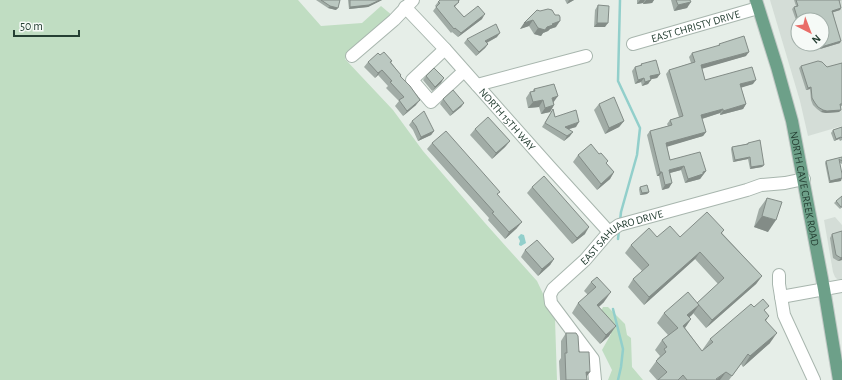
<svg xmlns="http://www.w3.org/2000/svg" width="842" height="380" viewBox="0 0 842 380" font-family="'Alegreya Sans',sans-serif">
<rect width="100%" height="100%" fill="#e6eee8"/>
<!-- built -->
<g fill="#d4ddd7" fill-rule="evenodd">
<path d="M770,0H842V126L808,136L800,101ZM798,20H822V44H798Z"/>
<polygon points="835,217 842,225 842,279 837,279 835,277 833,272 824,220"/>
</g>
<!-- green -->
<g fill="#c0ddc2">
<polygon points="0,0 298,0 321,26 362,23 381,6 393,16 345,59 393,110 423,151 485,223 537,281 555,319 557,380 0,380"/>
<polygon points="603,307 608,307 625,324 627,335 631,338 632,367 643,380 608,380 612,370 602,350 611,334 600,313"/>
</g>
<!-- water -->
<polygon fill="#92cfcb" points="521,234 524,235 526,243 521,246 519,245 519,244 520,241 518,237"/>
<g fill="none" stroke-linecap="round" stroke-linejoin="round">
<!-- stream -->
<g stroke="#92cfcb" stroke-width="2.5">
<polyline points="620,0 618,81 640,128 637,155 621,212 620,221"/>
<polyline points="618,239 619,230"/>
<polyline points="613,309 623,349 621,367 618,380"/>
</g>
<defs>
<g id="minor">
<path id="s1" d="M405,7L445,49L548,165L609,232"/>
<path id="s2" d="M633,44L758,8"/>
<polyline points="445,49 412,80 431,102 464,71"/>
<polyline points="352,56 394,20 413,0"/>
<polyline points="477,85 586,56"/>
<polyline points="779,275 779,284 784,315 814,380"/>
<polyline points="781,297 842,286"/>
<path id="s3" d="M595,380L593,359L551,303L550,295L553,289L585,260L609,232L619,225L747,190L761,185L785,183L804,179"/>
</g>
<g id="major">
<path id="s4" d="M756,0L777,67L792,121L824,289L839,380"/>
</g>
</defs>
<!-- minor casing -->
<use href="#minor" stroke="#a8b6ae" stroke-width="14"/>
<!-- major casing -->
<use href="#major" stroke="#c2c9c6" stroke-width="14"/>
<!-- minor -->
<use href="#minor" stroke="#fff" stroke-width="12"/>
<!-- major -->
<use href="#major" stroke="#6da089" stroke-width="12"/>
</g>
<!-- wall -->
<g fill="#a1aca6">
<polygon points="316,0 340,0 336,10 328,8"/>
<polygon points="348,0 382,0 368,7 349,9"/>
<polygon points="460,0 455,7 464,17 482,19 458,37 452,32 451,33 433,11 436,7 435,6 438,2"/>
<polygon points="565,0 574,0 567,4"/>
<polygon points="637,0 654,0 652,3 643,4 643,3 637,4"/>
<polygon points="671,0 690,0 687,8 674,11"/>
<polygon points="794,0 842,0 839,1 841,8 840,10 833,12 840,43 820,49 818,44 822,44 822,20 811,20 811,19 798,20 798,23 797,23 792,9 794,7 796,6"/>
<polygon points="598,5 605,27 594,27 595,10"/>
<polygon points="537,10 556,27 550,29 548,31 543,33 541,36 534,34 529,26 520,29"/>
<polygon points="497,37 487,43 488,44 485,48 476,56 464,43 467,39"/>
<polygon points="719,44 746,56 702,68 705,80 753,84 741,87 746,104 743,109 720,115 720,113 702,119 706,132 703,136 667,146 670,160 706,171 700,179 685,183 681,170 670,173 669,188 662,190 659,176 657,176 647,135 650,131 668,126 667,124 670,120 679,117 666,74 669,70 691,63 689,57 692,53 718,46"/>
<polygon points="380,55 392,61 391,62 401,76 416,105 403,116 395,106 399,101 386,88 388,86 378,75 375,78 364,67 368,62"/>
<polygon points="842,63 842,106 840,106 841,110 839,112 826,113 821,112 817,109 813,105 811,100 810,89 806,90 799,68 801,66 827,67"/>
<polygon points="641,64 660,74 657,78 651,79 648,84 642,86 641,82 635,84 632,71 635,67 640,66"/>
<polygon points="426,76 441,83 432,91 423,80"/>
<polygon points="534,89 553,102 554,105 550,112 541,114 539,107 528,108 526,98 530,92 532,92"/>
<polygon points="443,99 464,103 461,107 450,116 440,104"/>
<polygon points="599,104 624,121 619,127 605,134 594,110"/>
<polygon points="553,109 555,117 576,127 569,129 570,136 564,141 542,127"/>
<polygon points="412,121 434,131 431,135 418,141 413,130 409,125"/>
<polygon points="842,127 842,140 840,141 839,139 834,141 831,133 833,130"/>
<polygon points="475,129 510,141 505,147 492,159 470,135"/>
<polygon points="432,143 498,195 517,228 505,239 488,220 489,218 427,149"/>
<polygon points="748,143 764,165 762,167 750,169 748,159 733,162 731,149 732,147 746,144"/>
<polygon points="599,154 608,161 606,163 614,172 610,179 597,190 573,162 578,155"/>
<polygon points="842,157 842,164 840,163 841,181 829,183 825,163 826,161"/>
<polygon points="532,187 585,234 572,244 527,193"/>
<polygon points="640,187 649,192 647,194 640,195 639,189"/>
<polygon points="842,196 842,207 840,209 834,203"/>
<polygon points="767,198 768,232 754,227 759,209"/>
<polygon points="724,230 722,233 762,276 756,284 706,328 693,313 689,317 691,319 685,328 702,351 703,349 710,339 754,307 765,311 769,316 766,321 770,343 743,367 741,364 729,380 657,380 649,371 657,360 657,359 660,356 655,350 662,340 668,335 657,323 664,313 697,303 718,284 695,259 644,305 628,287 633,279 642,271 625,253 631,245 657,237 680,237"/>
<polygon points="832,234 842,260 838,261 833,258 830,238"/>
<polygon points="525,250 554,259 550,265 538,276 521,257"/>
<polygon points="597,277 604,302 599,307 609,336 600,344 572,313 578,303 588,295 584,291 591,282"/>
<polygon points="566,333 579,352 587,377 587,380 560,380 559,361 561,358 561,341"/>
</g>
<!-- shaded-wall -->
<g fill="#838c87">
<polygon points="380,0 382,0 368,7 349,9 350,7"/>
<polygon points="569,0 574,0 567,4"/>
<polygon points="640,0 645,0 643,3 637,4"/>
<polygon points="646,0 654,0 652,3 643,4"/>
<polygon points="691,2 687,8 674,11 678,5"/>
<polygon points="330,6 338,8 336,10 328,8"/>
<polygon points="841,8 840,10 831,13 832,11"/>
<polygon points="485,14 482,19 458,37 461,33"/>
<polygon points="812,17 811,19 807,20 802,20"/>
<polygon points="533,20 529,26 520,29 524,23"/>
<polygon points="560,21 556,27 550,29 548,31 543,33 541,36 534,34 538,28"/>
<polygon points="597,23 608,23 605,27 594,27"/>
<polygon points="500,33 497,37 482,45 485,41"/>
<polygon points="841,41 840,43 820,49 821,47"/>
<polygon points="488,44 485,48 476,56 479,52"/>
<polygon points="749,52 746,56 698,70 701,65"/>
<polygon points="382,70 378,75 375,78 378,73"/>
<polygon points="660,74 657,78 647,80 650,76"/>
<polygon points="444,78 441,83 432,91 435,87"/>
<polygon points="644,78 641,82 635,84 638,80"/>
<polygon points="651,80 648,84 642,86 645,82"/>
<polygon points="756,80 753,84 737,89 740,84"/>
<polygon points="811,87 810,89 806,90 808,88"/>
<polygon points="558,96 553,103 552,98"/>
<polygon points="420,100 416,105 403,116 407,111"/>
<polygon points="543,100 539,107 528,108 533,102"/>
<polygon points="464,103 461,107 450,116 453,112"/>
<polygon points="746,104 743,109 720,115 723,111"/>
<polygon points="554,105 550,112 541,114 545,108"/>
<polygon points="723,109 720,113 698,120 701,115"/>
<polygon points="823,110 841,110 839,112 826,113 821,112"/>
<polygon points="624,121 619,127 605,134 609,128"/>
<polygon points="579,122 576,127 562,131 565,127"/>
<polygon points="434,131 431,135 418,141 421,137"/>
<polygon points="573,132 570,136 564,141 567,136"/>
<polygon points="706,132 703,136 663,148 666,143"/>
<polygon points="841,137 839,139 834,141 836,139"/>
<polygon points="510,141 505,147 492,159 496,153"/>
<polygon points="750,157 748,159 733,162 735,160"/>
<polygon points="764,165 762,167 750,169 751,167"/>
<polygon points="684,166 681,170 666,174 669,170"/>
<polygon points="706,171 700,179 685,183 688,179"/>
<polygon points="614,172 610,179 597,190 601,184"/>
<polygon points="660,172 662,172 659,176 657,176"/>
<polygon points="842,178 841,181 829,183 830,181"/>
<polygon points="672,183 669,188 662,190 665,185"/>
<polygon points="649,192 647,194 640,195 642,193"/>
<polygon points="762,216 776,220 768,232 754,227"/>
<polygon points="522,222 517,228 505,239 509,232"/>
<polygon points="589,227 585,234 572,244 577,238"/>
<polygon points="700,252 695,259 644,305 649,297"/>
<polygon points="842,257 842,260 838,261"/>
<polygon points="554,259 550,265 538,276 542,269"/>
<polygon points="762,276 756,284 706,328 712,320"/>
<polygon points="611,292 604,302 590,314 597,305"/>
<polygon points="699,305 692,315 680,325 687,315"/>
<polygon points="691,319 684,329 683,326"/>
<polygon points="616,326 609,336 600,344 606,335"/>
<polygon points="777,333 770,343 743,367 750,356"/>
<polygon points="586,372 590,372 584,380"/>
<polygon points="726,372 720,380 716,380"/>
</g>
<!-- building -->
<g fill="#bbc8c1" stroke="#838c87">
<polygon points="321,0 340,0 338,8 330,6"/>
<polygon points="350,0 380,0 369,5 350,7"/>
<polygon points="440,0 459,0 458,1 459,2 454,6 464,17 478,6 485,14 461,33 455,28 454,29 436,7 440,3 438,2"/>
<polygon points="676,0 690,0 691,2 678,5"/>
<polygon points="796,0 839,0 841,8 832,11 841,41 821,47 820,44 822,44 822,20 813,20 812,17 802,20 798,20 794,7 798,6"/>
<polygon points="598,5 609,6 608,23 597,23"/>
<polygon points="548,9 552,10 555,15 559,15 560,17 560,21 552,24 553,25 547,27 545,30 538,28 533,20 524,23 537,10 540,11"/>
<polygon points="496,24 500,33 485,41 488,44 479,52 467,39"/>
<polygon points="744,36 749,52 701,65 705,80 752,67 756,80 740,84 746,104 723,111 723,109 701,115 706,132 666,143 670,160 700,152 706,171 703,172 703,174 688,179 684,166 669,170 672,183 665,185 662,172 660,172 650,131 672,125 670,120 683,116 669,70 695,62 692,53 720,45 719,44"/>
<polygon points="384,52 392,61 390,62 401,75 400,76 410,86 420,100 407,111 399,100 404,97 390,82 392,81 382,70 378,73 368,62 378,53 380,55"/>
<polygon points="656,60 660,74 650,76 651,80 645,82 644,78 638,80 635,67 642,65 641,64"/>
<polygon points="818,61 822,62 827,67 842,63 842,104 840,104 841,110 827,111 823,110 818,107 815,103 812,98 811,87 808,88 801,66"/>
<polygon points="434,68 444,78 435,87 426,76"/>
<polygon points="554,84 558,96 552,98 554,105 545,108 543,100 533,102 530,92 535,91 534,89"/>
<polygon points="453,90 464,103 453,112 443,99"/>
<polygon points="614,97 624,121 609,128 599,104"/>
<polygon points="553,109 555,117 576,110 579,122 565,127 573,132 567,136 545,123"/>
<polygon points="424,111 434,131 421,137 416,126 412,121"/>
<polygon points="488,117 510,141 496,153 475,129"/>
<polygon points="842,127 842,138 841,137 836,139 833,130"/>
<polygon points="446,131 500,192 497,194 522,222 509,232 492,213 494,212 432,143"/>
<polygon points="760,140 764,165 751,167 750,157 735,160 732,147 748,144 748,143"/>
<polygon points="591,144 599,154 601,153 608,161 606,163 614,172 601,184 578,155"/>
<polygon points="842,157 842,161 839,159 842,174 842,178 830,181 826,161"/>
<polygon points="544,176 589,227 577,238 532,187"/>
<polygon points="647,185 649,192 642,193 640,187"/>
<polygon points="842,196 842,207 841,207 836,201"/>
<polygon points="767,198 782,202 776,220 762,216"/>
<polygon points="707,212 724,230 721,233 762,276 712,320 697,303 724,278 700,252 649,297 633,279 649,265 631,245 649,228 657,237 670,226 680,237"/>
<polygon points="842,231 842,257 841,258 836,255 832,234"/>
<polygon points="537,240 554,259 542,269 525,250"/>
<polygon points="597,277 611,292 597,305 616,326 606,335 578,303 596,287 591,282"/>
<polygon points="688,292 699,305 687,315 691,319 683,326 702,351 713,342 710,339 751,304 754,307 763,299 769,306 764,310 769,316 765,320 777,333 750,356 748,354 732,376 726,372 716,379 717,380 687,380 683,375 678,380 658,380 667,372 656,361 666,352 664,349 667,347 662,340 678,328 664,313"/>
<polygon points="566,333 576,333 578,336 579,352 589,352 590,372 586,372 587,380 566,380 565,353 567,353"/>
</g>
<g text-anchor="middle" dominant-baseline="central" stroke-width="3" stroke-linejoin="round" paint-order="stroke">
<!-- street labels -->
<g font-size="11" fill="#253f33" stroke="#f6faf7">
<text stroke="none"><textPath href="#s2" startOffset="65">EAST CHRISTY DRIVE</textPath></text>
<text stroke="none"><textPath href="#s1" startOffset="152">NORTH 15TH WAY</textPath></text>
<text stroke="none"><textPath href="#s4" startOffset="195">NORTH CAVE CREEK ROAD</textPath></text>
<text stroke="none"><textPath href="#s3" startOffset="194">EAST SAHUARO DRIVE</textPath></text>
</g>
</g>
<!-- north arrow -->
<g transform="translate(810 32) rotate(138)"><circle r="19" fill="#f6faf7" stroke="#a2afa9"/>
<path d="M0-3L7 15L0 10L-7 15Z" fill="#e96d68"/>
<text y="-6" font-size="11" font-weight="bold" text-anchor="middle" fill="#253f33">N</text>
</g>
<!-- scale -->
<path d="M14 30v6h65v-6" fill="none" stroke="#253f33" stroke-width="2"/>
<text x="20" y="30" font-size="12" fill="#253f33" stroke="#f6faf7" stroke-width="3" paint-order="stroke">50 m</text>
</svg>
